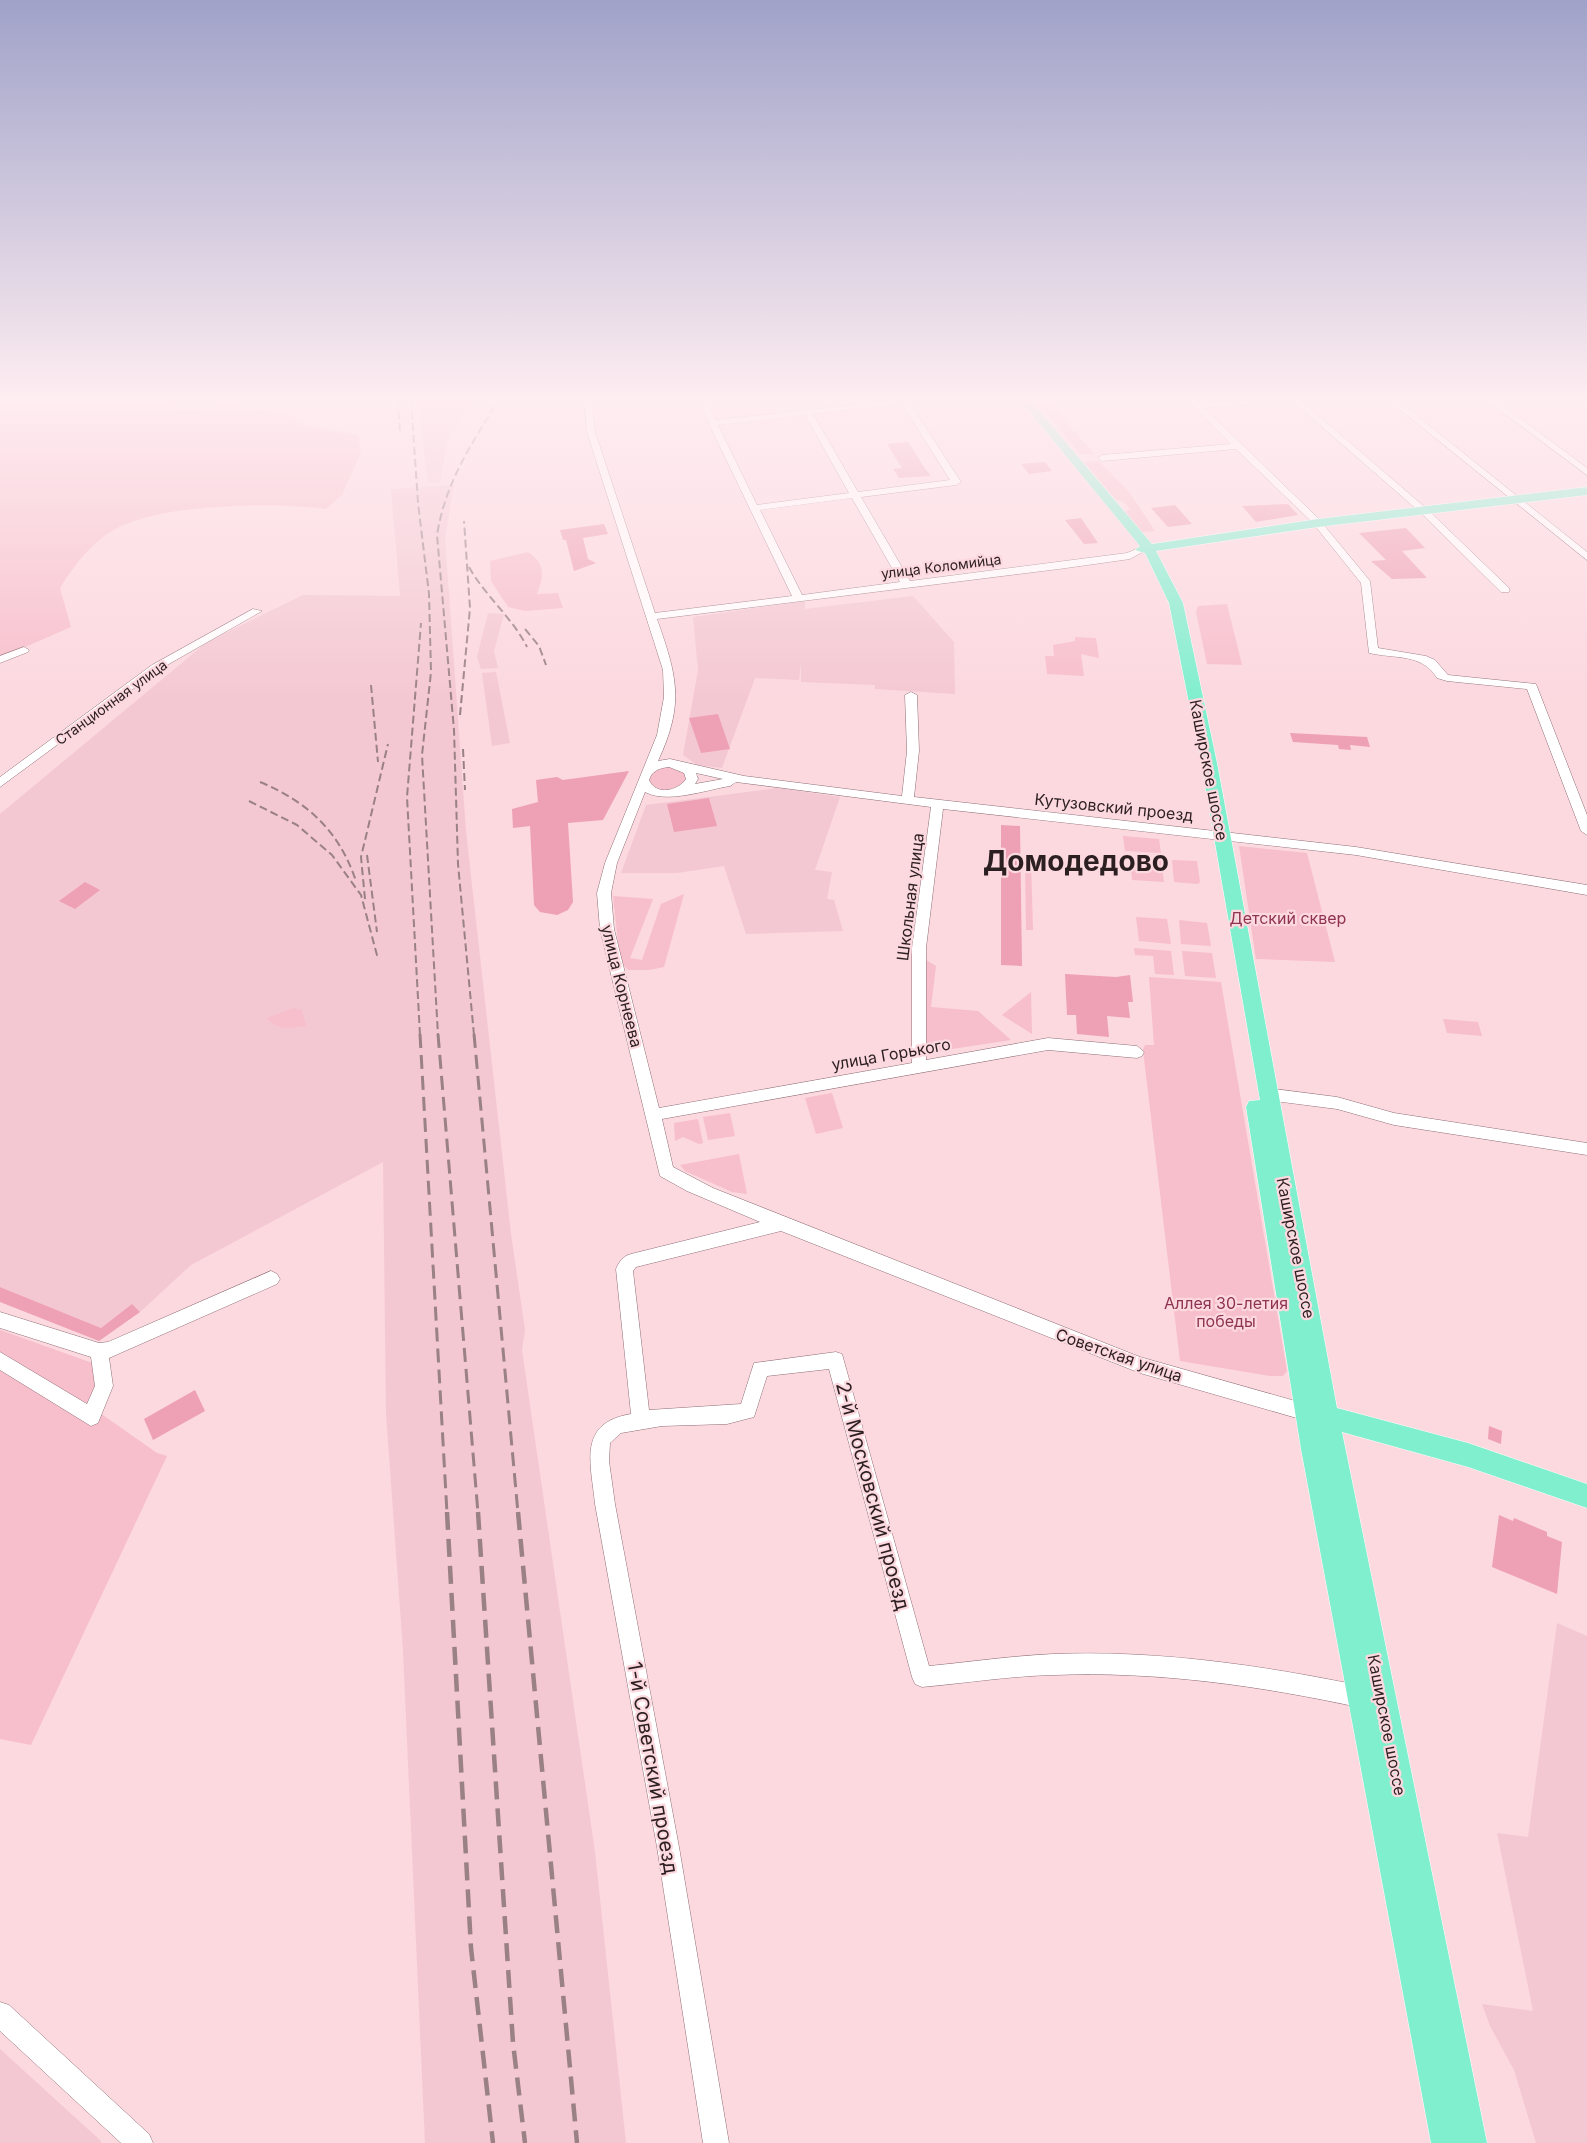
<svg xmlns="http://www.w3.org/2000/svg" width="1587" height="2143" viewBox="0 0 1587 2143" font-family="Inter,sans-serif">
<rect width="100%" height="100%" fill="#fcd8df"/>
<!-- built -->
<g fill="#f4c8d2">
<polygon points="418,399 472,399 447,442 440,482 428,483"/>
<polygon points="454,485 445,538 466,831 511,1234 525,1330 522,1350 595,1852 626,2143 425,2143 403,1651 386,1413 383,1162 191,1265 140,1312 132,1304 101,1328 0,1287 0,814 207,642 303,595 400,596 391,489"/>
<polygon points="913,596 954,642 955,694 875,689 875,685 801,682 801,663 799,680 755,678 722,768 697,765 683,755 698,670 693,617 805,601 805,609"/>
<polygon points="488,613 504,614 494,651 498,668 481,669 477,657"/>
<polygon points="496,672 510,743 492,746 482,673"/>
<polygon points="777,788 840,797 815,870 832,872 827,899 834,900 843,931 746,934 724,866 677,873 621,873 646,805"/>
<polygon points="1557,1623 1587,1636 1587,2143 1536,2143 1514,2070 1490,2026 1482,2004 1533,2011 1497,1833 1528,1837"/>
<polygon points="0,2049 101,2141 101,2143 0,2143"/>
</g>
<!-- green -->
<g fill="#f7becb">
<path d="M0,399H180L168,408L185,411L230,405L294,416L298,424L358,435L361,453L342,495L326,509C273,502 159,503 112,531C90,544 73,567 60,588L71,627L0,658Z"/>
<polygon points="1036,399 1046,399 1094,454 1080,454"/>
<polygon points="1099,461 1130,493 1155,531 1142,532 1125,512 1130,509 1123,501 1116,500 1084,462"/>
<path d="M528,552C546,564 544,576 537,594L558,593L563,608L525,611L508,607L491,581L490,561Z"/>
<polygon points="1227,604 1242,665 1207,664 1196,612 1198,606"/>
<polygon points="1075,637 1096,638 1099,658 1081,654 1084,676 1047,674 1045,656 1054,656 1053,645 1075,641"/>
<path d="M667,766L677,767L687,775L686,782C670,790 663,794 648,782L652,771Z"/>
<polygon points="1123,836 1159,839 1161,853 1125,851"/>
<polygon points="1239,846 1307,853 1335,962 1256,959"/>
<polygon points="1130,857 1161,859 1164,882 1132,880"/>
<polygon points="1172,860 1197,861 1200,882 1198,884 1174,882"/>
<polygon points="1025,861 1031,861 1033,930 1026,930"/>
<polygon points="684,894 664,967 649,970 628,970 620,961 613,896 653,899 630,958 642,960 661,904"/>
<polygon points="1136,917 1167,919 1171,944 1139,941"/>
<polygon points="1179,920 1207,923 1211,946 1181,944"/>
<polygon points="1134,948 1171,951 1174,975 1155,974 1153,956 1135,955"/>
<polygon points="1182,951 1212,953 1216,978 1185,976"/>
<polygon points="926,960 936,966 931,1007 978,1011 1011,1040 926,1053"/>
<polygon points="1149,977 1221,982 1287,1371 1283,1376 1270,1376 1180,1361 1143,1050 1145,1045 1154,1045"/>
<polygon points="1031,992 1032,1034 1002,1015"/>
<path d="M293,1008L302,1010L306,1026C292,1028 276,1031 267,1018Z"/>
<polygon points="1443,1019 1478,1022 1482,1036 1447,1033"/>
<polygon points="832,1093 843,1128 816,1134 805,1098"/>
<polygon points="730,1113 735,1136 708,1140 703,1117"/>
<polygon points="698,1119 703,1143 699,1144 683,1137 675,1141 674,1123"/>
<polygon points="739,1154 747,1194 732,1192 685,1171 680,1165"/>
<polygon points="0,1330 98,1365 97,1411 157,1453 167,1456 31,1745 0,1739"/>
</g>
<!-- building -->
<g fill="#eea0b4">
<polygon points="908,442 924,467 931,476 899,478 893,469 902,468 887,444"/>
<polygon points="1045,462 1052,471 1029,474 1021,464"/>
<polygon points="1288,504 1298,515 1256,522 1242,506"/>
<polygon points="1175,505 1192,524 1168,527 1151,508"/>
<polygon points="1081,518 1098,543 1084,544 1065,520"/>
<polygon points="604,524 608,534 583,538 588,559 596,563 574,571 566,540 563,540 560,530"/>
<polygon points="1406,528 1425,548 1402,551 1427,578 1392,579 1371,561 1386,560 1359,533"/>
<polygon points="718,714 730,749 701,753 689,718"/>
<polygon points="1290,733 1367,737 1370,747 1350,745 1351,750 1339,749 1338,745 1293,742"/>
<polygon points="629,771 603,820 568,823 573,902 568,910 557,915 540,912 534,905 530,826 513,828 512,809 538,802 536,780 557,777 563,780"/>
<polygon points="709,798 717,826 674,832 667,804"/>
<polygon points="1001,825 1020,826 1022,966 1001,965"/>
<polygon points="85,882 100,890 75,909 59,901"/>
<polygon points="1065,974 1116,977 1130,975 1133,1002 1128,1002 1130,1018 1107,1016 1109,1037 1077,1034 1076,1015 1067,1015"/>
<polygon points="0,1287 101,1328 132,1304 140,1312 99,1341 0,1302"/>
<polygon points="195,1390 205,1411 153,1440 144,1419"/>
<polygon points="1489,1426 1502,1431 1501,1444 1488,1439"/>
<polygon points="1499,1515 1513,1521 1514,1518 1547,1532 1547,1536 1562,1542 1557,1594 1492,1567"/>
</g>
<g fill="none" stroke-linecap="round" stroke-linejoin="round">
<defs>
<g id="minor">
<path d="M584,399H592L595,432L655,613L792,596L697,399H705L716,420L896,400L897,402L893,405L813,414L858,492L950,480L899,399H907L961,482L956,485L861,497L910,581L1127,553L1141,547L1146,550L1130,559L1059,569L657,619C677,676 685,703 658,761L670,759L744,776L902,796L907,751L905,695L911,692L917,695L919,751L914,797L1356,847L1587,885V895L1356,855L943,809L926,948V1060L1048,1038L1137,1046L1144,1052L1142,1056L1137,1058L1048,1050L662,1119L673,1167L713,1188L1140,1357L1313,1406L1316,1412L1313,1418L1307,1421L1140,1373L781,1231L636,1267L633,1271L649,1410L741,1404L754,1363L836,1352L842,1354L929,1666C970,1662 1011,1656 1053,1654C1156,1650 1261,1665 1362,1686L1369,1690L1373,1697L1369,1704L1362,1708C1262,1686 1157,1671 1054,1675C1010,1676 966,1683 922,1687L915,1684L912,1677L829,1369L767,1376L754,1417L727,1424L662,1426L621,1433L610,1443L609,1461L615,1504L679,1847L729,2143H703L657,1847L595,1504C591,1463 577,1423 631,1414L616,1269C619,1262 623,1256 631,1254L760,1222L687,1191L660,1176L600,929L597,893L605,863L657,735L664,697L663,670L587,432ZM805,415L849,493L757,505L718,425ZM852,498L900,582L802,595L760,510ZM669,767L684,773L686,779C678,791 656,796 649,780C652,771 659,768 669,767ZM696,773L723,779L695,784L698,779ZM736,782L931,807L912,948V1063L659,1108L614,929L611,893L617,863L645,792C667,804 705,790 730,786Z"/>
<path d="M1186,399H1194L1199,403L1286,399L1282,402L1204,408L1318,518L1370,581L1378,648L1426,656L1435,660L1448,675L1536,684L1587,815V835L1581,831L1527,689L1447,681L1437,678C1422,653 1395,659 1369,653L1361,583L1312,522L1236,449L1102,461L1098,458L1102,455L1231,444Z"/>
<polygon points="1290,399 1299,399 1427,509 1509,588 1509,592 1501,592 1421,513"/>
<polygon points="1387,399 1396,399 1587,552 1587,560"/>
<polygon points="1485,399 1494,399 1587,468 1587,475"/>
<polygon points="1581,399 1587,399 1587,403"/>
<polygon points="253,609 262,611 160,669 0,787 0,777 152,665"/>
<polygon points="24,647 29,650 28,652 0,663 0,656"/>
<polygon points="1267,1088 1337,1097 1394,1113 1587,1143 1587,1155 1394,1125 1337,1109 1267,1100 1262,1098 1259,1094 1262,1090"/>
<polygon points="271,1271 277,1274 280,1279 277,1284 109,1358 113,1386 98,1423 91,1426 0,1370 0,1352 87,1404 95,1386 91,1357 0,1328 0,1312 99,1343 108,1342"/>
<polygon points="0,2002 9,2005 149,2134 153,2143 121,2143 0,2031"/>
</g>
<polygon id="major" points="1019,399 1029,399 1152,544 1318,519 1587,487 1587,495 1318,527 1156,551 1183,603 1217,763 1337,1408 1468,1443 1587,1484 1587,1508 1468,1467 1342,1432 1487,2143 1431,2143 1301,1449 1246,1107 1249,1101 1260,1100 1201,763 1169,603 1145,553 1135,550 1140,546"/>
</defs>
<!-- minor casing -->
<use href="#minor" stroke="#8e6f76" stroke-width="1"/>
<!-- major casing -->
<use href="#major" stroke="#fff" stroke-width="1"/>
<!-- minor -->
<use href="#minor" fill="#fff" fill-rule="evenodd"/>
<!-- major -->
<use href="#major" fill="#80efce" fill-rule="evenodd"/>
<!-- rail-far2 -->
<g stroke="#9a8186" stroke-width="2" stroke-dasharray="8 4" stroke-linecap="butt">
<polyline points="398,399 400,433"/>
<polyline points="411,399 418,503 429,594 431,672 422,755 438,1035"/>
<path d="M469,567C485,596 512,617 527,647"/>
<polyline points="525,629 539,646 546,665"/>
<polyline points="371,685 378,762"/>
<polyline points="460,715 470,608 464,521"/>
<polyline points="463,749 465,790"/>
<path d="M260,782C308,802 339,831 356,881"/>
<polyline points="249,801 297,825 332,855 361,895 378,959"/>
<polyline points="367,855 377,932"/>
<polyline points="365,899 361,857 388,744"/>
<polyline points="420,1035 407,797 421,623"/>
<path d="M474,1035L458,864L454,730L437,535C446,480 471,446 499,399"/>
</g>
<!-- rail-far1 -->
<g stroke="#9a8186" stroke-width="3" stroke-dasharray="14 7" stroke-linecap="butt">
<polyline points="420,1034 447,1513"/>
<polyline points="438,1034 478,1513"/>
<polyline points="474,1034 518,1513"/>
</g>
<!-- rail -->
<g stroke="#9a8186" stroke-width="4.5" stroke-dasharray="18 9" stroke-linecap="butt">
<polyline points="447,1512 471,1948 493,2143"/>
<polyline points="478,1512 513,2043 525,2143"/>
<polyline points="518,1512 577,2143"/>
</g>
</g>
<!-- sky -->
<linearGradient id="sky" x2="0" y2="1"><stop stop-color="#a0a2c9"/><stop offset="0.57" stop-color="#feedf1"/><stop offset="1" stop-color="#feedf1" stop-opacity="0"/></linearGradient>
<rect width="1587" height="699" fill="url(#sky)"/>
<g text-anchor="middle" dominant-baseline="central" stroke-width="4.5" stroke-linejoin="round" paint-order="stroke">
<!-- far-street labels -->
<g font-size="14" fill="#2c1f22" stroke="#fcd8df">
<text transform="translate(941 566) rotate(-7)">улица Коломийца</text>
<text transform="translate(111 702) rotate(-36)">Станционная улица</text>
</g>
<!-- street labels -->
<g font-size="16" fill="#2c1f22" stroke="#fcd8df">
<text transform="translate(1209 770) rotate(79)">Каширское шоссе</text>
<text transform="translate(1114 807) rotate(6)">Кутузовский проезд</text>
<text transform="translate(910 897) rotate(-83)">Школьная улица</text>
<text transform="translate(622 986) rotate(76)">улица Корнеева</text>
<text transform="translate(891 1054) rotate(-10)">улица Горького</text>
<text transform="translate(1296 1248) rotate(79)">Каширское шоссе</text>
<text transform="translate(1119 1355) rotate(19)">Советская улица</text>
<text transform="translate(1387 1725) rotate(79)">Каширское шоссе</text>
</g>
<!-- park labels -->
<g font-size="16" fill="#8e3351" stroke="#fcd8df">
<text x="1288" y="918">Детский сквер</text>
<text x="1226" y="1303">Аллея 30-летия<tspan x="1226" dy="18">победы</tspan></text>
</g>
<!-- near-street labels -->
<g font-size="20" fill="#2c1f22" stroke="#fcd8df">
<text transform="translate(873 1496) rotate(75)">2-й Московский проезд</text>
<text transform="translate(653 1768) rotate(80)">1-й Советский проезд</text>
</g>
<!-- town labels -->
<g font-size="28" font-weight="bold" fill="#2c1f22" stroke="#fcd8df">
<text x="1076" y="861">Домодедово</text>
</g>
</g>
</svg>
